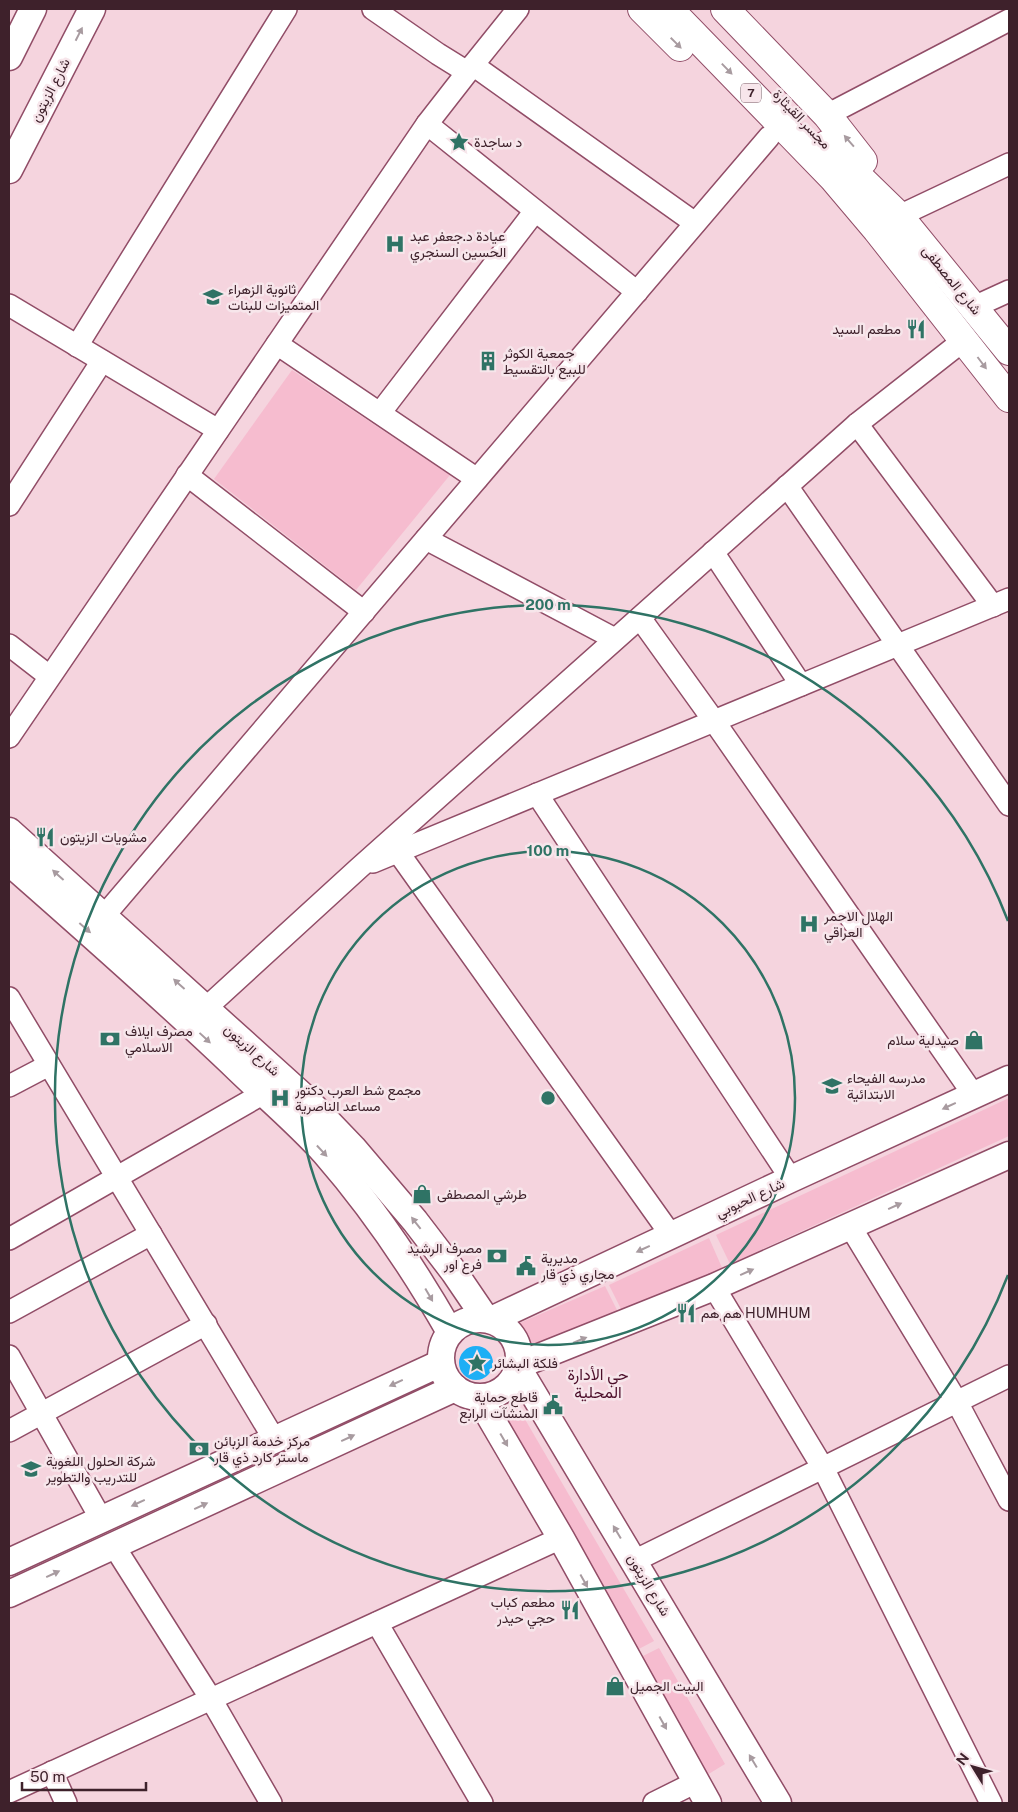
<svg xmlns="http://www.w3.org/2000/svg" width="1018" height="1812" viewBox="0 0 1018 1812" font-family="'Public Sans',Vazirmatn,sans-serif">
<rect width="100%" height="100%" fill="#f5d4de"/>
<!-- green -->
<g fill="#f6bccf">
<polygon points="292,370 450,475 356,590 214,479"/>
<polygon points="1009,1098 1009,1136 730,1264 716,1235"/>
<polygon points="709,1238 723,1270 623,1313 609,1285"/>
<polygon points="605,1286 619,1314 528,1356 513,1326"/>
<polygon points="511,1405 519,1409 654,1641 635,1651 501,1413 505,1407"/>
<polygon points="659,1648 725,1764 707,1775 639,1658"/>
</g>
<!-- water -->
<circle fill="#1daff5" cx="476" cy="1363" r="17"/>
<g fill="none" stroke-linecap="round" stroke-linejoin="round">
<defs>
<g id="minor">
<polyline points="373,9 438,54 467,72"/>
<polyline points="473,65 518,9"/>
<polyline points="827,115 1009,20"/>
<polyline points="427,124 637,292"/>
<polyline points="899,216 1009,164"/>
<polyline points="9,305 218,430"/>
<polyline points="974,307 1009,291"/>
<polyline points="277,344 477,479"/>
<polyline points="77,346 286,9"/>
<polyline points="380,413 535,211"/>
<polyline points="857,424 993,606"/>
<polyline points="187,475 364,612"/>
<polyline points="787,486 1009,805"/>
<polyline points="9,505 102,361"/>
<polyline points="426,539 615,639"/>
<polyline points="713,552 801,685"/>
<polyline points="640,618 714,721 973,1094"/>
<polyline points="9,645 49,676"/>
<polyline points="9,737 427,124 473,65 695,223"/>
<polyline points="537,794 791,1179"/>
<polyline points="398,852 671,1235"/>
<polyline points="373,862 1009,599"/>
<polyline points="104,916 769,137"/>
<polyline points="9,998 274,1439"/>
<polyline points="206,1008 359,868 857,424 964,340"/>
<polyline points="9,1086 49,1065"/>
<polyline points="850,1226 957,1402 1009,1500"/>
<polyline points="9,1239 264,1093"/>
<polyline points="714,1287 823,1468 991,1803"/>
<polyline points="9,1312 151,1234"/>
<polyline points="9,1356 101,1519"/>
<polyline points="9,1431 206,1324"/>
<polyline points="114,1546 211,1699 271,1803"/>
<polyline points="634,1561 1009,1376"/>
<polyline points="377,1623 482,1803"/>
<polyline points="52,1772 66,1803"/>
<polyline points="9,1792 561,1538"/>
<polyline points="654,1803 696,1782"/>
</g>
<g id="major">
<polyline points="9,57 33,9"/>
<polyline points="9,170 92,9"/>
<polyline points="9,831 306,1099 353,1148 415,1221 454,1272 486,1319"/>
<path d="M9,862C86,930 164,998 238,1069C267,1097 298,1123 325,1153C373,1208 414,1269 450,1332"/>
<circle cx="480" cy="1358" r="39"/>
<polyline points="491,1320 791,1179 1009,1079"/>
<polyline points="519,1365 714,1287 1009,1155"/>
<polyline points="518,1368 778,1803"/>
<polyline points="479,1398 561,1538 708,1803"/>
<polyline points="9,1562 441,1363"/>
<polyline points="9,1594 455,1388"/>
</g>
<g id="highway">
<polyline points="642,9 680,47"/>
<polyline points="669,9 833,178 877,230 1009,398"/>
<polyline points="725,9 827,115 863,161"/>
<polyline points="826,145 899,216 1009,351"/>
</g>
</defs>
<!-- minor casing -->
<use href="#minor" stroke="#914d67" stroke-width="24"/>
<!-- major casing -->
<use href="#major" stroke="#914d67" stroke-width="29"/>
<!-- highway casing -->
<use href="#highway" stroke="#914d67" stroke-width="30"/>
<!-- minor -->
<use href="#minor" stroke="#fff" stroke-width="21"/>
<!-- major -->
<use href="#major" stroke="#fff" stroke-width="26"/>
<!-- highway -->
<use href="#highway" stroke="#fff" stroke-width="28"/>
</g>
<!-- one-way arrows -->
<defs><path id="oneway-solid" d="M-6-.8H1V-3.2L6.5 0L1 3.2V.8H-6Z" transform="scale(1.25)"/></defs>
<g fill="#a89ba0">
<use href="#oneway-solid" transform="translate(79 34) rotate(-63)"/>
<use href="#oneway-solid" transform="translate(676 43) rotate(45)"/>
<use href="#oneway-solid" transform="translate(727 69) rotate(46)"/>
<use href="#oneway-solid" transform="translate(849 141) rotate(-131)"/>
<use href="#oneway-solid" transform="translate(982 363) rotate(53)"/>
<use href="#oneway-solid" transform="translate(58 875) rotate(-138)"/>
<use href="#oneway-solid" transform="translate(85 928) rotate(41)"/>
<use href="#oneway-solid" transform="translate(179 984) rotate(-138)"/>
<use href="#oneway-solid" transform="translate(205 1038) rotate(43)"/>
<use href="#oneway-solid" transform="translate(949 1106) rotate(155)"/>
<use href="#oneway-solid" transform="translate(322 1151) rotate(47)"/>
<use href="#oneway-solid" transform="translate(895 1206) rotate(-24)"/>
<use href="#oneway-solid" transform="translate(416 1223) rotate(-128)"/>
<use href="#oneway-solid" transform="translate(643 1249) rotate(155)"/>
<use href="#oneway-solid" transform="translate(747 1272) rotate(-24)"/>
<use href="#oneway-solid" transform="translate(429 1295) rotate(60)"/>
<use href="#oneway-solid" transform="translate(580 1340) rotate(-22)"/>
<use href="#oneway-solid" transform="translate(396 1383) rotate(155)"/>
<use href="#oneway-solid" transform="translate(348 1438) rotate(-25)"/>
<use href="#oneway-solid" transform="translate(504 1440) rotate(60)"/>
<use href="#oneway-solid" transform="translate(138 1503) rotate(155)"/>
<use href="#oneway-solid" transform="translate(201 1506) rotate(-25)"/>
<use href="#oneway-solid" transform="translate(617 1532) rotate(-121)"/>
<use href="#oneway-solid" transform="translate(53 1574) rotate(-25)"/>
<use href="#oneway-solid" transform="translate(584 1581) rotate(61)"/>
<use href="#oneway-solid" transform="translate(663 1723) rotate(61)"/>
<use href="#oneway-solid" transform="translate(753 1761) rotate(-121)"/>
</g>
<!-- distance rings -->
<g fill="none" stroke="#2f7365" stroke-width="2.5">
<circle cx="548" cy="1098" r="247"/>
<path d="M1008 1275A493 493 0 1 1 1008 921"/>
</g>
<!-- icons -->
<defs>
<symbol id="sight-bare" viewBox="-9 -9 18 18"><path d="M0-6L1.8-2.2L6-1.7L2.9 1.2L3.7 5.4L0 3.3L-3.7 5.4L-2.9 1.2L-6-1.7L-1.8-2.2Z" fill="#2f7365" stroke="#f7e6eb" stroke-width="2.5" paint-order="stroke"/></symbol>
<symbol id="hospital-bare" viewBox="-9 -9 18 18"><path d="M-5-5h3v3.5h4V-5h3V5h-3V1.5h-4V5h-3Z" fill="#2f7365" stroke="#f7e6eb" stroke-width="2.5" paint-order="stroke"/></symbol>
<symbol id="school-bare" viewBox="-9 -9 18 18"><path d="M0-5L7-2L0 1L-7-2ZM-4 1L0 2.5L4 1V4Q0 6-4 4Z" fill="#2f7365" stroke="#f7e6eb" stroke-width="2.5" paint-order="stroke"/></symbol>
<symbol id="restaurant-bare" viewBox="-9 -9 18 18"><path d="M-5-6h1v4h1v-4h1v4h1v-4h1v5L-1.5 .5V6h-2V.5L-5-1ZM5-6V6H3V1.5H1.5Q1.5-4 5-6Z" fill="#2f7365" stroke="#f7e6eb" stroke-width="2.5" paint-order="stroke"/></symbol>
<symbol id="building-bare" viewBox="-9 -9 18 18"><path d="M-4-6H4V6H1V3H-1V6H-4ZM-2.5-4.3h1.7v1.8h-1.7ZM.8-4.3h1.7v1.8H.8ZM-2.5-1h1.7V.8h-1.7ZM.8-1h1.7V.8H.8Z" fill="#2f7365" stroke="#f7e6eb" stroke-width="2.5" paint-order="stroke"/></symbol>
<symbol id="bank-bare" viewBox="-9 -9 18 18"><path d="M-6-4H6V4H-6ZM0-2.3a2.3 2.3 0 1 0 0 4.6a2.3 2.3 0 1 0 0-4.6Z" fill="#2f7365" stroke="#f7e6eb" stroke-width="2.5" paint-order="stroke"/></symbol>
<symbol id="shop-bare" viewBox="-9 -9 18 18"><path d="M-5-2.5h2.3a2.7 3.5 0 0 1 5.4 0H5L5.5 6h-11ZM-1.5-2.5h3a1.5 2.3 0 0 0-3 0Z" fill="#2f7365" stroke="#f7e6eb" stroke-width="2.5" paint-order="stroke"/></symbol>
<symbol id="civic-bare" viewBox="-9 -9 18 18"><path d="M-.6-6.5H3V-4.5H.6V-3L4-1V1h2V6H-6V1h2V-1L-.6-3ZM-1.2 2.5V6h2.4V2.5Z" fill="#2f7365" stroke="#f7e6eb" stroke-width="2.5" paint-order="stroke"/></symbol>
</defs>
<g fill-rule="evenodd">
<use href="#sight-bare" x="445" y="128" width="28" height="28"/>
<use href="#hospital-bare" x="381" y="230" width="28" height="28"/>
<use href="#school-bare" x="199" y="283" width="28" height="28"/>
<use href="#restaurant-bare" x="902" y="315" width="28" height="28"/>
<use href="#building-bare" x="474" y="347" width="28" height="28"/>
<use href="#restaurant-bare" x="31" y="823" width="28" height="28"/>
<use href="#hospital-bare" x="795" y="910" width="28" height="28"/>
<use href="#bank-bare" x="96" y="1025" width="28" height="28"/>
<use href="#shop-bare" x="960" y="1026" width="28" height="28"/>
<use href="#school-bare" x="818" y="1072" width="28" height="28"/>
<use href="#hospital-bare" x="266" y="1084" width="28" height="28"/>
<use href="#shop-bare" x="408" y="1180" width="28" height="28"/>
<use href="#bank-bare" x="483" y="1242" width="28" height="28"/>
<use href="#civic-bare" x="512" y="1252" width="28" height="28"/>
<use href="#restaurant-bare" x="672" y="1299" width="28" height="28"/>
<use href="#sight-bare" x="463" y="1349" width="28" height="28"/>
<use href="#civic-bare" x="539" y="1391" width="28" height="28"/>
<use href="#bank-bare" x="185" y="1435" width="28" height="28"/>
<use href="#school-bare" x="17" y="1455" width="28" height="28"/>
<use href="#restaurant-bare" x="556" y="1596" width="28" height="28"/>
<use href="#shop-bare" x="601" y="1672" width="28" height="28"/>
</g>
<g text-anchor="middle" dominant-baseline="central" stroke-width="5" stroke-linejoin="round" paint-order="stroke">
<!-- shield labels -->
<rect fill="#f7e6eb" stroke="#765c65" stroke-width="1" x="741" y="83.5" width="20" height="19" rx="4"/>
<g font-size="12" font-weight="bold" fill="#3e212b">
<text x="751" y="93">7</text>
</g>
<!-- street labels -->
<g font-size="14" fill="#3e212b" stroke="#f7e6eb">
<text transform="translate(50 90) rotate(-63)">شارع الزيتون</text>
<text transform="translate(802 119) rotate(46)">مجسر القيثارة</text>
<text transform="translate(952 280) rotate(51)">شارع المصطفى</text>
<text transform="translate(252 1050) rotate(42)">شارع الزيتون</text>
<text transform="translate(750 1198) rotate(-25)">شارع الحبوبي</text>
<text transform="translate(649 1585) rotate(59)">شارع الزيتون</text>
</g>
<!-- poi labels -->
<g font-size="14" fill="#3e212b" stroke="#f7e6eb" text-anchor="start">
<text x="474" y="142">د ساجدة</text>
<text x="410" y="236">عيادة د.جعفر عبد<tspan x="410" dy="16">الحسين السنجري</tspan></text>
<text x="228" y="289">ثانوية الزهراء<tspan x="228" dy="16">المتميزات للبنات</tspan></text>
<text x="901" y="329" text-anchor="end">مطعم السيد</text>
<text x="503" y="353">جمعية الكوثر<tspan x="503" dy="16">للبيع بالتقسيط</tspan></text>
<text x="60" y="837">مشويات الزيتون</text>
<text x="824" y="916">الهلال الاحمر<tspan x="824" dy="16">العراقي</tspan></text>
<text x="125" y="1031">مصرف ايلاف<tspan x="125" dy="16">الاسلامي</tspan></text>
<text x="959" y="1040" text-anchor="end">صيدلية سلام</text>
<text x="847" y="1078">مدرسه الفيحاء<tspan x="847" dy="16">الابتدائية</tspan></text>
<text x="295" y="1090">مجمع شط العرب دكتور<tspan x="295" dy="16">مساعد الناصرية</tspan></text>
<text x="437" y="1194">طرشي المصطفى</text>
<text x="482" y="1248" text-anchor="end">مصرف الرشيد<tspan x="482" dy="16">فرع اور</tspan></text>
<text x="541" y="1258">مديرية<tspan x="541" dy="16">مجاري ذي قار</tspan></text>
<text x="701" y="1313">هم هم HUMHUM</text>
<text x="492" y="1363">فلكة البشائر</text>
<text x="538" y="1397" text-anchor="end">قاطع حماية<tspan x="538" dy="16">المنشآت الرابع</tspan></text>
<text x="214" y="1441">مركز خدمة الزبائن<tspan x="214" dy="16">ماستر كارد ذي قار</tspan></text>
<text x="46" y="1461">شركة الحلول اللغوية<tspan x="46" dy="16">للتدريب والتطوير</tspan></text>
<text x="555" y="1602" text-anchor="end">مطعم كباب<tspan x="555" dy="16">حجي حيدر</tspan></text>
<text x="630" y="1686">البيت الجميل</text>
</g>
<!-- quarter labels -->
<g font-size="16" fill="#4c0e2a" stroke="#f7e6eb">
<text x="598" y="1374">حي الأدارة<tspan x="598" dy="18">المحلية</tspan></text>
</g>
</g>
<circle cx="548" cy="1098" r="8" fill="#2f7365" stroke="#f7e6eb" stroke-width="2.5"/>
<g font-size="15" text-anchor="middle" font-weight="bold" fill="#2f7365" stroke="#f7e6eb" stroke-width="5" stroke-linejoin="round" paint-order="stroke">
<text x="548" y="610">200 m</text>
<text x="548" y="856">100 m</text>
</g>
<!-- border -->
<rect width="1018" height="1812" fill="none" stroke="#3e212b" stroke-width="20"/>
<!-- north arrow -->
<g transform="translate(973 1767) rotate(307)" stroke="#f7e6eb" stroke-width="4" paint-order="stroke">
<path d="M0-4L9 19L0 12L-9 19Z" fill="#3e212b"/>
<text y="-8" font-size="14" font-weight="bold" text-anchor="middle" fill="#3e212b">N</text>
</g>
<!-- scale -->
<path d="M22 1782v8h124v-8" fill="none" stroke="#3e212b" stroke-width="2.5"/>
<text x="30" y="1782" font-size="15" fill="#3e212b" stroke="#f7e6eb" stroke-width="4" paint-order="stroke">50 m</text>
</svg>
